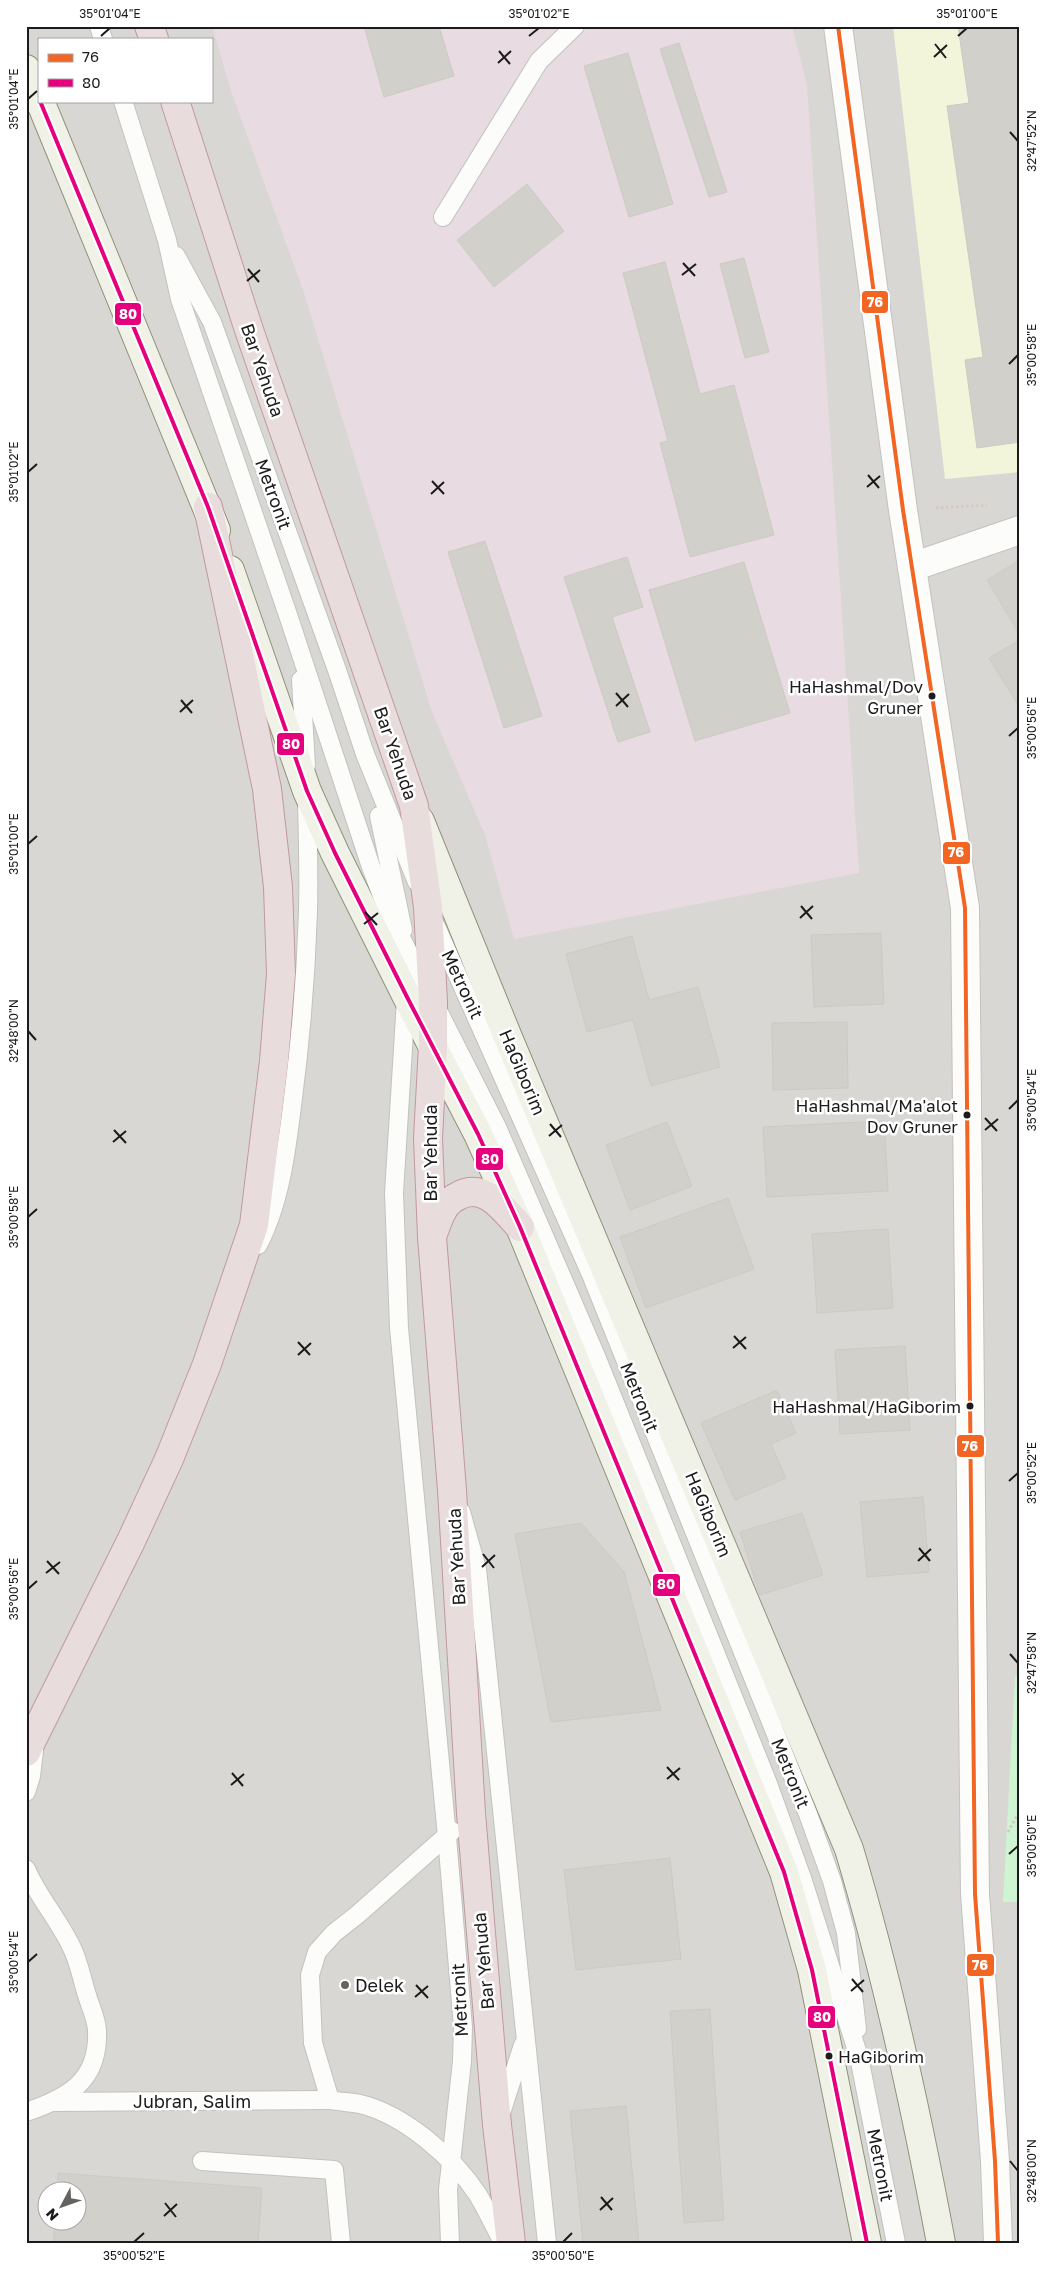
<svg xmlns="http://www.w3.org/2000/svg" width="1046" height="2269" viewBox="0 0 1046 2269" font-family="'Golos Text',sans-serif">
<rect width="100%" height="100%" fill="#eae8e2"/>
<!-- residential -->
<path fill="#d9d7d4" fill-rule="evenodd" d="M26,26H1020V2243H26ZM39,39H211V101H39ZM48,2192H78V2222H48Z"/>
<!-- industrial -->
<polygon fill="#e8dbe1" points="212,26 792,26 807,85 859,873 514,939 485,835 432,712 304,293 231,91"/>
<!-- education -->
<polygon fill="#f3f5db" points="893,26 1020,26 1020,472 945,479"/>
<!-- park -->
<polygon fill="#cef4d2" points="1015,1676 1020,1676 1020,1902 1003,1902"/>
<!-- building -->
<g fill="#d2d0cb" stroke="#cdcac4">
<polygon points="364,26 439,26 454,76 384,97"/>
<polygon points="958,26 1020,26 1020,442 977,448 965,360 983,357 947,106 969,103"/>
<polygon points="679,43 727,192 709,197 660,49"/>
<polygon points="628,53 673,204 629,217 584,66"/>
<polygon points="527,184 564,231 494,287 457,240"/>
<polygon points="744,258 769,352 745,358 720,264"/>
<polygon points="665,262 700,394 734,385 774,535 690,557 660,443 668,441 623,273"/>
<polygon points="485,541 542,716 504,728 448,552"/>
<polygon points="627,557 643,607 612,617 650,732 618,742 564,577"/>
<polygon points="1020,560 1020,635 987,580"/>
<polygon points="744,562 790,713 695,741 649,590"/>
<polygon points="1020,640 1020,708 989,658"/>
<polygon points="881,933 884,1004 814,1007 811,935"/>
<polygon points="632,936 649,1000 698,987 720,1067 651,1086 633,1020 587,1032 566,954"/>
<polygon points="847,1022 848,1088 773,1090 772,1023"/>
<polygon points="884,1121 888,1191 767,1197 763,1127"/>
<polygon points="667,1122 692,1186 630,1210 606,1145"/>
<polygon points="728,1198 754,1269 646,1308 620,1237"/>
<polygon points="888,1229 893,1308 817,1313 812,1234"/>
<polygon points="905,1346 910,1430 840,1434 835,1350"/>
<polygon points="777,1390 796,1433 771,1444 786,1478 735,1500 701,1423"/>
<polygon points="923,1497 929,1572 867,1577 860,1502"/>
<polygon points="802,1513 823,1575 760,1595 740,1532"/>
<polygon points="581,1523 624,1572 661,1710 551,1722 515,1534"/>
<polygon points="670,1858 681,1959 576,1970 564,1870"/>
<polygon points="710,2009 724,2220 684,2223 670,2011"/>
<polygon points="626,2106 639,2243 583,2243 570,2111"/>
<polygon points="58,2173 262,2188 258,2243 53,2243 55,2222 78,2222 78,2192 57,2192"/>
</g>
<g fill="none" stroke-linecap="round" stroke-linejoin="round">
<defs>
<g id="lane">
<polyline points="99,26 103,39"/>
<polyline points="123,101 167,240 180,299 289,618 371,867 389,914 497,1127 596,1356 767,1781 802,1878 859,2057 896,2243"/>
<polyline points="443,217 539,61 575,26"/>
<polyline points="176,256 212,322 337,670 365,754 417,882"/>
<polyline points="301,680 306,766"/>
<polyline points="379,816 403,930"/>
<polyline points="433,920 590,1272 808,1814 832,1881 846,1933 857,2029"/>
<polyline points="406,1000 394,1193 399,1328 447,1837 463,2027 462,2061 448,2190 450,2243"/>
<path d="M258,1245C281,1201 287,1147 293,1098C301,1036 306,974 308,912C309,876 308,839 307,802"/>
<polyline points="461,1512 477,1569 547,2243"/>
<polyline points="26,1792 31,1776 35,1742"/>
<path d="M452,1831L357,1915L334,1933L317,1952L310,1975L313,2043L330,2100C340,2102 350,2102 360,2104C405,2115 453,2157 478,2195C487,2210 495,2227 503,2243"/>
<path d="M26,1869C38,1897 59,1920 72,1948C79,1962 82,1980 87,1995C90,2006 97,2020 97,2031C99,2081 68,2098 26,2112"/>
<polyline points="55,2102 330,2100"/>
<polyline points="501,2113 523,2045"/>
<polyline points="202,2161 334,2170 341,2243"/>
</g>
<g id="street">
<polyline points="838,26 903,510 965,908 975,1894 995,2161 998,2243"/>
<polyline points="912,567 1020,530"/>
</g>
<g id="secondary">
<polyline points="26,69 39,99"/>
<polyline points="40,101 216,530"/>
<polyline points="230,570 307,791 335,853 407,997 478,1134 520,1227 784,1872 812,1970 867,2243"/>
<path d="M420,821L507,1035L849,1849C888,1979 916,2109 941,2243"/>
</g>
<g id="highway">
<polyline points="149,26 154,39"/>
<polyline points="175,101 249,330 414,806 428,907 433,1002 433,1046 428,1138 432,1237 452,1490 471,1813 497,2125 511,2243"/>
<path d="M432,1236C436,1227 438,1218 443,1210C446,1204 453,1198 460,1195C485,1182 505,1211 520,1227"/>
<polyline points="26,1752 131,1541 169,1459 207,1364 254,1225 274,1061 281,974 278,887 267,789 208,507"/>
</g>
</defs>
<!-- lane casing -->
<use href="#lane" stroke="#c2c2bf" stroke-width="20"/>
<!-- street casing -->
<use href="#street" stroke="#c2c2bf" stroke-width="30"/>
<!-- secondary casing -->
<use href="#secondary" stroke="#8f937a" stroke-width="30"/>
<!-- highway casing -->
<use href="#highway" stroke="#c0999f" stroke-width="30"/>
<!-- path -->
<g stroke="#d6c8c4" stroke-width="3" stroke-dasharray="2.5 2.5" stroke-linecap="butt">
<polyline points="936,508 987,505"/>
<polyline points="1008,1832 1020,1810"/>
</g>
<!-- lane -->
<use href="#lane" stroke="#fcfcfb" stroke-width="18"/>
<!-- street -->
<use href="#street" stroke="#fcfcfb" stroke-width="28"/>
<!-- secondary -->
<use href="#secondary" stroke="#f1f2e7" stroke-width="28"/>
<!-- highway -->
<use href="#highway" stroke="#e9dcdc" stroke-width="28"/>
<defs>
<polyline id="bus-1" points="838,26 903,510 965,908 975,1894 995,2161 998,2243"/>
<polyline id="bus-2" points="40,101 208,507 307,791 335,853 407,997 478,1134 520,1227 784,1872 812,1970 867,2243"/>
</defs>
<!-- bus-1 casing -->
<use href="#bus-1" stroke="#fff" stroke-width="8"/>
<!-- bus-2 casing -->
<use href="#bus-2" stroke="#fff" stroke-width="8"/>
<!-- bus-1 -->
<use href="#bus-1" stroke="#f26522" stroke-width="4"/>
<!-- bus-2 -->
<use href="#bus-2" stroke="#e5007d" stroke-width="4"/>
</g>
<!-- ticks -->
<path fill="none" stroke="#1b1b1b" stroke-width="2" d="M101,36L110,28M529,36L539,28M958,36L967,28M935,44L946,58M499,51L510,64M934,57L947,45M498,63L511,51M28,99L37,91M1010,132L1018,141M683,263L695,276M248,269L259,282M682,275L696,264M247,281L260,270M1009,364L1018,355M28,472L37,464M868,475L879,488M432,481L444,494M867,487L880,476M431,494L444,482M616,693L628,707M181,700L192,713M616,706L629,694M180,712L193,700M1009,736L1018,728M28,844L37,836M801,906L812,919M365,912L377,925M800,918L813,906M364,924L378,913M28,1031L36,1040M1009,1109L1018,1100M985,1118L997,1131M550,1124L561,1137M114,1130L126,1143M985,1130L998,1119M549,1136L562,1125M113,1142L126,1131M28,1217L37,1209M734,1336L746,1349M298,1342L310,1355M733,1348L746,1337M298,1355L311,1343M1009,1481L1018,1473M919,1548L930,1561M483,1554L494,1568M47,1561L59,1574M918,1561L931,1549M482,1567L495,1555M46,1573L60,1562M28,1589L37,1581M1010,1654L1018,1663M667,1767L679,1780M232,1773L243,1786M667,1779L680,1768M231,1785L244,1774M1009,1854L1018,1846M28,1962L37,1954M852,1979L863,1992M416,1985L428,1998M851,1991L864,1980M415,1997L428,1986M1010,2161L1018,2171M601,2197L612,2210M165,2203L176,2217M600,2210L613,2198M164,2216L177,2204M134,2242L144,2233M563,2242L572,2233"/>
<!-- markers -->
<g fill="#1b1b1b" stroke="#fff" stroke-width="2">
<circle cx="932" cy="696" r="4.5"/>
<circle cx="967" cy="1115" r="4.5"/>
<circle cx="970" cy="1406" r="4.5"/>
<circle cx="829" cy="2056" r="4.5"/>
</g>
<circle fill="#636361" stroke="#fff" stroke-width="2" cx="345" cy="1985" r="5"/>
<g text-anchor="middle" dominant-baseline="central" stroke-width="5" stroke-linejoin="round" paint-order="stroke">
<!-- bus labels -->
<g font-size="17" fill="#1b1b1b" stroke="#fff" text-anchor="end">
<text x="923" y="686">HaHashmal/Dov<tspan x="923" dy="21">Gruner</tspan></text>
<text x="958" y="1105">HaHashmal/Ma'alot<tspan x="958" dy="21">Dov Gruner</tspan></text>
<text x="961" y="1406">HaHashmal/HaGiborim</text>
<text x="838" y="2056" text-anchor="start">HaGiborim</text>
</g>
<!-- street labels -->
<g font-size="18" fill="#1b1b1b" stroke="#fff">
<text transform="translate(263 370) rotate(71)">Bar Yehuda</text>
<text transform="translate(274 494) rotate(70)">Metronit</text>
<text transform="translate(396 753) rotate(71)">Bar Yehuda</text>
<text transform="translate(463 984) rotate(65)">Metronit</text>
<text transform="translate(523 1072) rotate(67)">HaGiborim</text>
<text transform="translate(430 1153) rotate(-90)">Bar Yehuda</text>
<text transform="translate(640 1397) rotate(68)">Metronit</text>
<text transform="translate(709 1514) rotate(67)">HaGiborim</text>
<text transform="translate(456 1557) rotate(-93)">Bar Yehuda</text>
<text transform="translate(791 1773) rotate(68)">Metronit</text>
<text transform="translate(483 1961) rotate(-95)">Bar Yehuda</text>
<text transform="translate(459 2000) rotate(-93)">Metronit</text>
<text x="192" y="2101">Jubran, Salim</text>
<text transform="translate(881 2165) rotate(79)">Metronit</text>
</g>
<!-- poi labels -->
<g font-size="18" fill="#1b1b1b" stroke="#fff" text-anchor="start">
<text x="355" y="1985">Delek</text>
</g>
</g>
<g stroke="#fff" stroke-width="2">
<rect x="861" y="290" width="28" height="24" rx="5" fill="#f26522"/>
<rect x="114" y="302" width="28" height="24" rx="5" fill="#e5007d"/>
<rect x="276" y="732" width="29" height="24" rx="5" fill="#e5007d"/>
<rect x="942" y="841" width="29" height="24" rx="5" fill="#f26522"/>
<rect x="475" y="1147" width="29" height="24" rx="5" fill="#e5007d"/>
<rect x="956" y="1434" width="29" height="24" rx="5" fill="#f26522"/>
<rect x="652" y="1573" width="29" height="24" rx="5" fill="#e5007d"/>
<rect x="966" y="1953" width="29" height="24" rx="5" fill="#f26522"/>
<rect x="807" y="2005" width="29" height="24" rx="5" fill="#e5007d"/>
</g>
<g font-size="14" text-anchor="middle" font-weight="bold" fill="#fff">
<text x="875" y="307">76</text>
<text x="128" y="319">80</text>
<text x="291" y="749">80</text>
<text x="956" y="857">76</text>
<text x="490" y="1164">80</text>
<text x="970" y="1451">76</text>
<text x="666" y="1589">80</text>
<text x="980" y="1970">76</text>
<text x="822" y="2022">80</text>
</g>
<!-- border -->
<rect width="1046" height="2269" fill="none" stroke="#ffffff" stroke-width="55"/>
<!-- legend -->
<rect x="38" y="38" width="175" height="65" fill="#ffffff" stroke="#a4a4a4"/>
<rect x="48" y="54" width="25" height="8" fill="#f26522" stroke="#a4a4a4"/>
<text x="82" y="62" font-size="15" fill="#1b1b1b">76</text>
<rect x="48" y="79" width="25" height="8" fill="#e5007d" stroke="#a4a4a4"/>
<text x="82" y="88" font-size="15" fill="#1b1b1b">80</text>
<!-- north arrow -->
<g transform="translate(62 2206) rotate(229)"><circle r="24" fill="#ffffff" stroke="#a4a4a4"/>
<path d="M0-4L9 19L0 12L-9 19Z" fill="#636361"/>
<text y="-8" font-size="14" font-weight="bold" text-anchor="middle" fill="#1b1b1b">N</text>
</g>
<rect x="28" y="28" width="990" height="2214" fill="none" stroke="#1b1b1b" stroke-width="2"/>
<g font-size="12" text-anchor="middle" fill="#1b1b1b">
<text x="110" y="18">35°01'04"E</text>
<text x="539" y="18">35°01'02"E</text>
<text x="967" y="18">35°01'00"E</text>
<text transform="translate(14 99) rotate(-90)" y="4">35°01'04"E</text>
<text transform="translate(1032 141) rotate(-90)" y="4">32°47'52"N</text>
<text transform="translate(1032 355) rotate(-90)" y="4">35°00'58"E</text>
<text transform="translate(14 472) rotate(-90)" y="4">35°01'02"E</text>
<text transform="translate(1032 728) rotate(-90)" y="4">35°00'56"E</text>
<text transform="translate(14 844) rotate(-90)" y="4">35°01'00"E</text>
<text transform="translate(14 1031) rotate(-90)" y="4">32°48'00"N</text>
<text transform="translate(1032 1100) rotate(-90)" y="4">35°00'54"E</text>
<text transform="translate(14 1217) rotate(-90)" y="4">35°00'58"E</text>
<text transform="translate(1032 1473) rotate(-90)" y="4">35°00'52"E</text>
<text transform="translate(14 1589) rotate(-90)" y="4">35°00'56"E</text>
<text transform="translate(1032 1663) rotate(-90)" y="4">32°47'58"N</text>
<text transform="translate(1032 1846) rotate(-90)" y="4">35°00'50"E</text>
<text transform="translate(14 1962) rotate(-90)" y="4">35°00'54"E</text>
<text transform="translate(1032 2171) rotate(-90)" y="4">32°48'00"N</text>
<text x="134" y="2260">35°00'52"E</text>
<text x="563" y="2260">35°00'50"E</text>
</g>
</svg>
